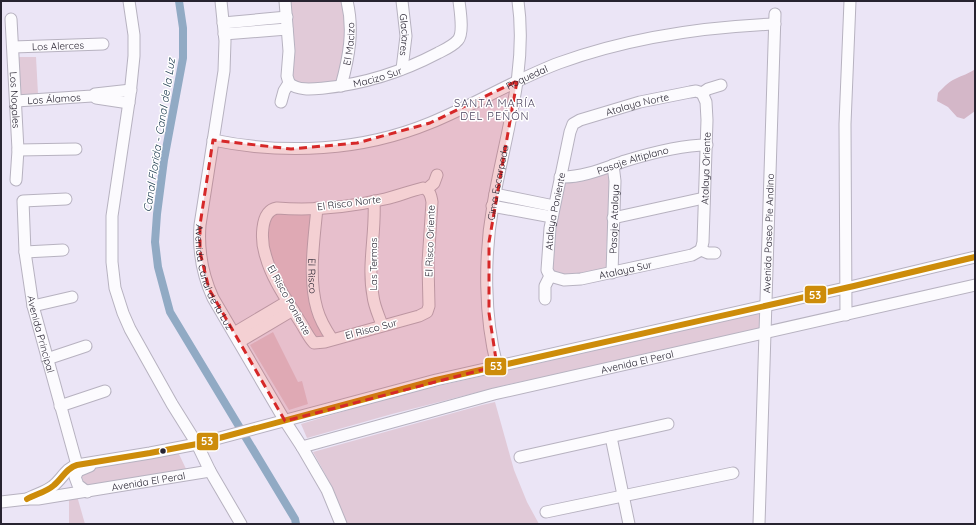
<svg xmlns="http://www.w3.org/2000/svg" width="976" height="525" viewBox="0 0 976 525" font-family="Quicksand,sans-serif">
<rect width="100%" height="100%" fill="#ebe5f6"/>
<!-- green -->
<g fill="#e1cad8">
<polygon points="289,1 342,1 344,10 346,45 338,81 313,85 295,82 293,78"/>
<polygon points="18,57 36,57 38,94 20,95"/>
<path d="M610,168L609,217L606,252L609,253L608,269C590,273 573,276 556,274L552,269L556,221L565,182Z"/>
<polygon points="278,213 312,213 310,251 325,336 317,337 314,335 276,269 270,253 268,236 271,217"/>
<polygon points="759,313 759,329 630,359 510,384 392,414 307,438 301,424 395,396"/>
<polygon points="273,332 298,382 302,381 308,404 289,410 250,345"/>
<polygon points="495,402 514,470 527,502 539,524 347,524 329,481 313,452 482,405"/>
<path d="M177,450L187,471L91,488C86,484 81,481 82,474L94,467Z"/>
<polygon points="77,496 85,524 69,524 69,497"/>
</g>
<!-- forest -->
<path fill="#d4b7c8" d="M975,69V111L964,119L957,117L948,107L937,101L938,93C943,88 948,82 955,79C962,75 969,74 975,69Z"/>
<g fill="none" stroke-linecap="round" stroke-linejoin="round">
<!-- canal -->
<polyline stroke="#91aac4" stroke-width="8" points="179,1 183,28 183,58 164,160 157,214 155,242 158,267 170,312 295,519 296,524"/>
<defs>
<g id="minor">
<polyline points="129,1 134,35 134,56 130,95 112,216 112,262 115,288 123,313 130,329 172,404 197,444 210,471 241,524"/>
<path id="s1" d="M221,1L225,41L224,71L200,225C198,251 202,274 213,298L285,421L302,447L327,490L341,524"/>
<polyline points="285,1 289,51 287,76 289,83"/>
<path id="s2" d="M402,1L406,36L402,69"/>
<path id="s3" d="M11,19L18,150L16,180"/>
<polyline points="223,23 287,17"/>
<polyline points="224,34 287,29"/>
<path id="s4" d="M13,47L103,44"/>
<path id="s5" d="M289,83C298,91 313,89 324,88C364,84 402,72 438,53C444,50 453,46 458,40C464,33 460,10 459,1"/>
<path id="s6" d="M341,86C349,57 354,30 347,1"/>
<polyline points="702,93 708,89 721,85"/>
<polyline points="96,98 129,103"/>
<path id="s7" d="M16,101L92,96L95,94L131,90"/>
<polyline points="281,102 284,91 289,83"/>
<path id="s8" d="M213,140C285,155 362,151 430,123C474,105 514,80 559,63C628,38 702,27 775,24"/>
<polyline points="18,150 76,149"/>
<path id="s9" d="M560,177C582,178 605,168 625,161C651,153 680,145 707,145"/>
<path d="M423,188C430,190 431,196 432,202L428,263L429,306L427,312L419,316L325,342L314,343C308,337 304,327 299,320C287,300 272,279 266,257C261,243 259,211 277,208C313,211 350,207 385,199C398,196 410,191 423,188Z"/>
<polyline points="427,189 434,183 437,175"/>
<polyline points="495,194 554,206"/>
<path id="s10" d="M66,199L23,201L25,252L33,306L77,465"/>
<path d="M374,201C376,233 367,265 373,296C374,306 379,316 382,325"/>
<polyline points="492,206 552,217"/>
<path id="s11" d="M317,208C314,240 308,278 317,309C320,320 326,330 332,339"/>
<polyline points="613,218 704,198"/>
<path id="s12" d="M701,250L703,242L707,120L706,102L702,93"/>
<polyline points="701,250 708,253 715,253"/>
<polyline points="25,252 63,250"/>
<path id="s13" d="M612,273L615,181L613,165"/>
<path id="s14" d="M550,276L547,270L550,228L570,132L573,124L580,120L640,102L690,92L696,91L702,93"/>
<path id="s15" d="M550,276L564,280L581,279L692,255L701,250"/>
<polyline points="545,299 545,286 550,276"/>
<polyline points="33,306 72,297"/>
<polyline points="846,315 845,124 850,1"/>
<polyline points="234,333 288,301"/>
<polyline points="239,342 293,310"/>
<polyline points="47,359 86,346"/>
<path id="s16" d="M497,366C484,316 484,256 493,205C504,138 528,71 518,1"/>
<polyline points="60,406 105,391"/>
<polyline points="611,437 629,524"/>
<path id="s17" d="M302,447L494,394L975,285"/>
<polyline points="520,457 668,424"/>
<polyline points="87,492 78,485 75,477 78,471 90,466"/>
<path d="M27,499C36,494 46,492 53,486C62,479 66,468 77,465L150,453L197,444L436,380L854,286L975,257"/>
<path id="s18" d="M1,502L27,499H38L210,471"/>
<polyline points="546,512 733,473"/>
<path id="s19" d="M759,524L775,14"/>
</g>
</defs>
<!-- minor casing -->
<use href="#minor" stroke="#b7b2c0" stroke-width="13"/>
<!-- minor -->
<use href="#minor" stroke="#fcfbfe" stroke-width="11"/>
<defs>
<path id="bus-1" d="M27,499C36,494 46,492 53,486C62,479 66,468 77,465L150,453L197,444L436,380L854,286L975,257"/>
</defs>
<!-- bus-1 casing -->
<use href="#bus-1" stroke="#fff" stroke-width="9"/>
<!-- bus-1 -->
<use href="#bus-1" stroke="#cd8c0a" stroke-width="6"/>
</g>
<!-- marked area -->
<path fill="#d62828" fill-opacity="0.2" stroke="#d62828" stroke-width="3" stroke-dasharray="8 5" stroke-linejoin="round" d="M517,81L489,242V313L497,366L285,421L209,289L200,252V225L213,140L291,149L357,143L430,123Z"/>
<!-- markers -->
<circle fill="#272330" stroke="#fff" stroke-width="1.5" cx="163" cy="451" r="3.5"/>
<g text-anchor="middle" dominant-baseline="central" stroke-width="3" stroke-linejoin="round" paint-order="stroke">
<!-- street labels -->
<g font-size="10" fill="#272330" stroke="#fff">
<text stroke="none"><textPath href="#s2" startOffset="34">Glaciares</textPath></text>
<text stroke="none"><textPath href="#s6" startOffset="43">El Macizo</textPath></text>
<text stroke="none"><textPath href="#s4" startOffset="45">Los Alerces</textPath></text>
<text stroke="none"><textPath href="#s5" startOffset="91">Macizo Sur</textPath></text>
<text stroke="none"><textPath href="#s8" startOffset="328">Roquedal</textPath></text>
<text stroke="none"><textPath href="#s7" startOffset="38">Los Álamos</textPath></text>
<text stroke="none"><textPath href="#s3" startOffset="81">Los Nogales</textPath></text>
<text stroke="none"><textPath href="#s14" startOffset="223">Atalaya Norte</textPath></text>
<text stroke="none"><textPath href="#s9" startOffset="75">Pasaje Altiplano</textPath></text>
<text stroke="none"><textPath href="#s12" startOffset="82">Atalaya Oriente</textPath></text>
<text stroke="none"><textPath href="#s16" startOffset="185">Cima Escarpada</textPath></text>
<text transform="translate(349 203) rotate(-7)">El Risco Norte</text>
<text stroke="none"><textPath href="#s14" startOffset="66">Atalaya Poniente</textPath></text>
<text stroke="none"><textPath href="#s13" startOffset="54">Pasaje Atalaya</textPath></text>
<text stroke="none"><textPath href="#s19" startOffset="291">Avenida Paseo Pie Andino</textPath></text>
<text transform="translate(430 241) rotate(-88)">El Risco Oriente</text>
<text transform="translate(373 264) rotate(-90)">Las Termas</text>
<text stroke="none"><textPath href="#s15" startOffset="77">Atalaya Sur</textPath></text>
<text stroke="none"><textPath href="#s1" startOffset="281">Avenida Canal de la Luz</textPath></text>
<text stroke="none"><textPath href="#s11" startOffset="68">El Risco</textPath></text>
<text transform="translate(289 300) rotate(61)">El Risco Poniente</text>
<text transform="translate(371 329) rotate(-15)">El Risco Sur</text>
<text stroke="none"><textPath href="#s10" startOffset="178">Avenida Principal</textPath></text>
<text stroke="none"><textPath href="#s17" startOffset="346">Avenida El Peral</textPath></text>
<text stroke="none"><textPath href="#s18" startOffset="149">Avenida El Peral</textPath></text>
</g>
<!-- neighbourhood labels -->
<g font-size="11" letter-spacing="1" fill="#493f5b" stroke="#fff">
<text x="495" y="103">SANTA MARÍA<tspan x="495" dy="13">DEL PEÑÓN</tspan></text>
</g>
<!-- water labels -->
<g font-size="11" font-style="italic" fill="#0e2d43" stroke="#fff">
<text transform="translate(159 135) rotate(-81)">Canal Florida - Canal de la Luz</text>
</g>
</g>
<g stroke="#fff" stroke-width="1.5">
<rect x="804" y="285" width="23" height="19" rx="4" fill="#cd8c0a"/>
<rect x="484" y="357" width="23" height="19" rx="4" fill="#cd8c0a"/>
<rect x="196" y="432" width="23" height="19" rx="4" fill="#cd8c0a"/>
</g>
<g font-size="11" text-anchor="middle" font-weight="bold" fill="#fff">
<text x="815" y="299">53</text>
<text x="496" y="370">53</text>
<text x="207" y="445">53</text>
</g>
<!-- border -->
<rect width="976" height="525" fill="none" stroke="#272330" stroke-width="4"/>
</svg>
